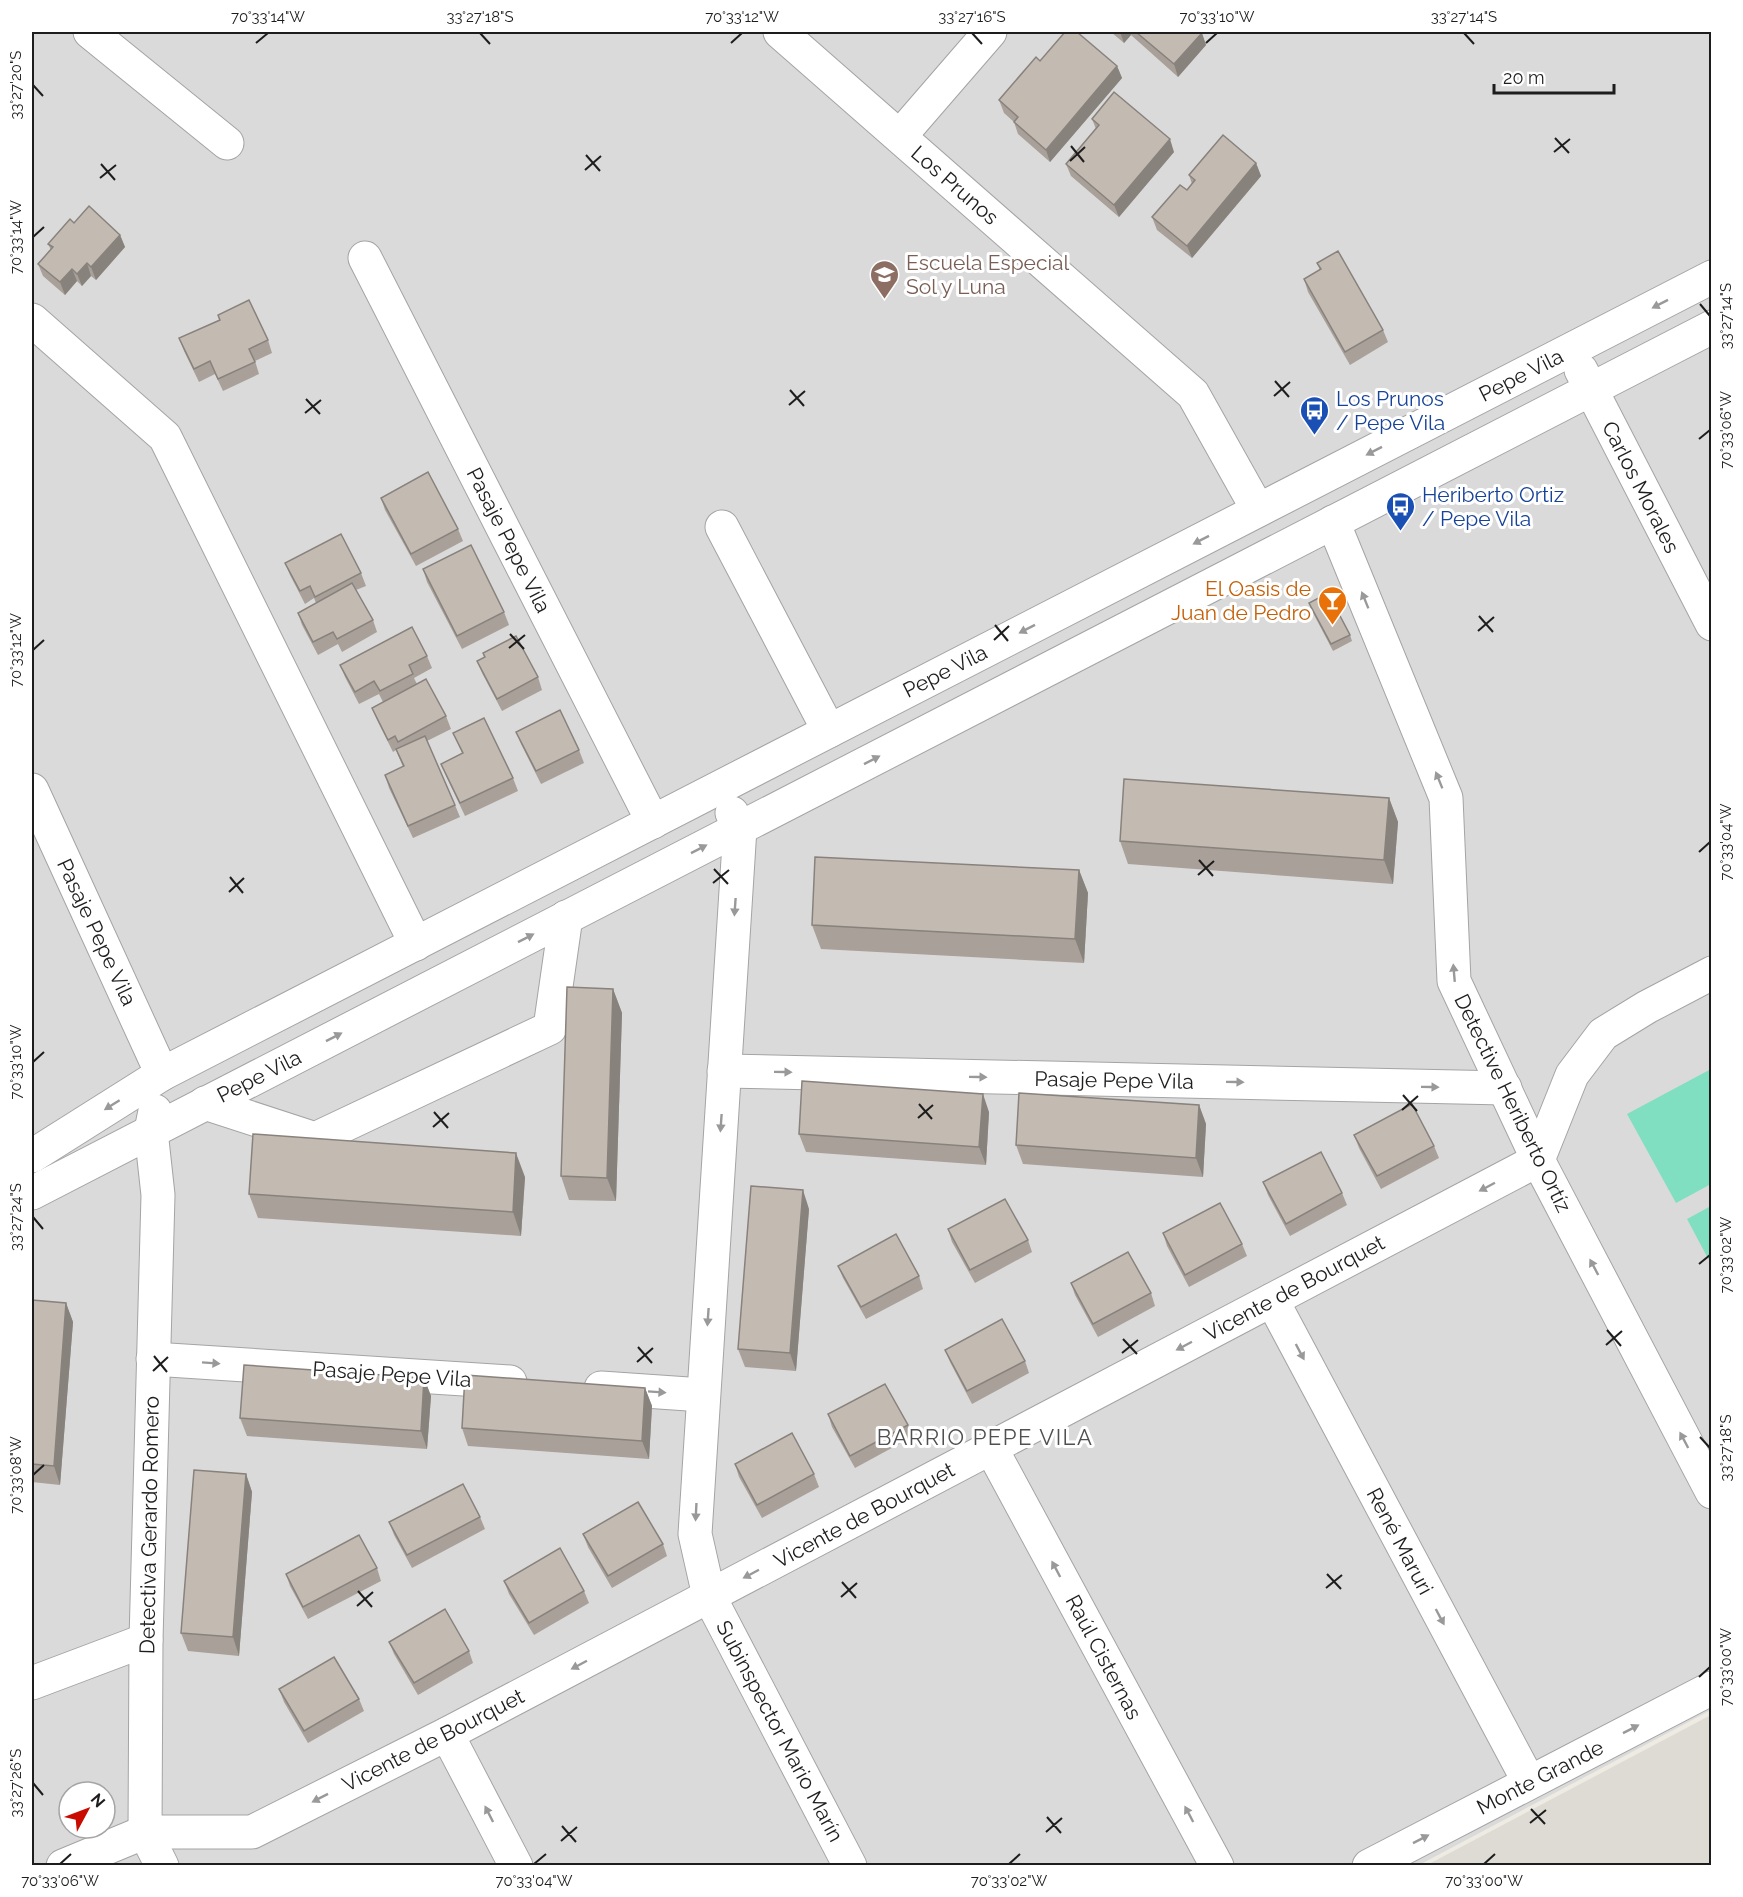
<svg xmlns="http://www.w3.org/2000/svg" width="1743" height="1897" viewBox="0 0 1743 1897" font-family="Raleway,sans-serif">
<rect width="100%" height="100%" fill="#eeebe3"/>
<!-- residential -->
<path fill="#dbdada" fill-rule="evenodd" d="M32,32H1711V1710L1419,1865L32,1866ZM69,1792H105V1828H69Z"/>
<!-- airport -->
<polygon fill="#dddbd4" points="1711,1715 1711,1865 1427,1865"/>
<!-- pitch -->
<g fill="#7fdfc0">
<polygon points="1711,1069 1711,1184 1676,1203 1627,1114"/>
<polygon points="1711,1206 1711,1264 1687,1219"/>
</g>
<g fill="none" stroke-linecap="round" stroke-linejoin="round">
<defs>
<g id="minor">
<polyline points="90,32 227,143"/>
<polyline points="780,32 1193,394 1258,510"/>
<polyline points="900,136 990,32"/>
<polyline points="365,258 653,822"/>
<polyline points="32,320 165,437 416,944"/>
<polyline points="1581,370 1712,624"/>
<polyline points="1333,522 1446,798 1454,981 1538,1160 1712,1492"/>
<polyline points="722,527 829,731"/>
<polyline points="32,790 162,1074"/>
<polyline points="732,813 740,828 695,1534 709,1596 850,1866"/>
<polyline points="724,1071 1505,1088"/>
<polyline points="205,1103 315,1139 550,1028 566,917"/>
<polyline points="155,1111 151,1131 158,1195 146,1640 145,1832 162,1866"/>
<polyline points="32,1156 162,1074 1712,277"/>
<polyline points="32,1193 1712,327"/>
<polyline points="1272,1300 1529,1782"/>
<polyline points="153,1359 510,1382"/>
<polyline points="601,1388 703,1395"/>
<polyline points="991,1448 1217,1866"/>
<polyline points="32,1683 146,1640"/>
<polyline points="447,1734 516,1866"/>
<polyline points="63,1866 145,1832 252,1832 447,1734 1538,1160 1572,1075 1603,1034 1647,1007 1712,973"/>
<polyline points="1369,1866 1712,1688"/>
</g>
</defs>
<!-- minor casing -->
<use href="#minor" stroke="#a4a4a4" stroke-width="35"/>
<!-- minor -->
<use href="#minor" stroke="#fff" stroke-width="33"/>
</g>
<!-- wall -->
<g fill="#a8a099">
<polygon points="1111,32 1201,32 1206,45 1178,77 1131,35 1124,43"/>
<polygon points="1040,61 1117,66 1122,78 1050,162 1018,134 1014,122 1004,113 999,100"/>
<polygon points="1092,119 1174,152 1119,217 1071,176 1066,164 1096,129"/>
<polygon points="1256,163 1261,176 1192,258 1157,230 1152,217 1187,190 1192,184 1189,175"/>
<polygon points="74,223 120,235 125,247 96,280 91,276 82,286 77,281 65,295 43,276 38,264 51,250 48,244"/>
<polygon points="1317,263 1383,330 1388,342 1350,365 1308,292 1304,279 1320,270"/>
<polygon points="218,315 268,340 272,353 255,361 259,374 223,391 215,374 199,382 184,351 179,338 219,320"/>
<polygon points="381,498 458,529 463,541 416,566 385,510"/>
<polygon points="285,563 361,573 366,586 356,590 373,620 377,632 342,652 338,644 318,655 302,625 298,613 316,603 314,598 305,604 290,575"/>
<polygon points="423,569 504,612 509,625 462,649 427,582"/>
<polygon points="1309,603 1350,635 1352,641 1333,651 1311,609"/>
<polygon points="483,653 538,677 542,690 502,711 482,673 477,661 484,657"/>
<polygon points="427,656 432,668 414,678 417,684 446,716 451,729 427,741 455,805 460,817 413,838 389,788 385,775 403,767 396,750 393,752 377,720 372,708 383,702 379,694 359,704 345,677 340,665"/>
<polygon points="516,732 579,750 584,763 541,784 521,744"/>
<polygon points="453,733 513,778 518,791 465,816 446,776 441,764 462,753"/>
<polygon points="1389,798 1398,822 1393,884 1128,864 1120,841"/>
<polygon points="1079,870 1088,893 1084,963 821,949 812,925"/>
<polygon points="613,989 622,1013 616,1201 569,1200 561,1176"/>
<polygon points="1199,1105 1206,1124 1203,1177 1023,1164 1016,1145"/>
<polygon points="989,1112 986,1165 806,1152 799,1134"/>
<polygon points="1354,1135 1434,1146 1439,1158 1381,1189 1359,1148"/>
<polygon points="525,1177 521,1236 258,1218 249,1194"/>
<polygon points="1263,1182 1342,1193 1347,1205 1290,1236 1268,1195"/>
<polygon points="809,1209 796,1371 745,1367 738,1349"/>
<polygon points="948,1229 1028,1240 1032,1252 975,1283 952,1242"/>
<polygon points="1163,1233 1242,1244 1247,1256 1189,1287 1167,1246"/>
<polygon points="838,1266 919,1276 923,1289 866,1319 843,1278"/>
<polygon points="1071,1283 1151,1293 1155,1306 1098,1337 1075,1295"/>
<polygon points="32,1300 66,1303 73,1322 60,1485 32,1482"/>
<polygon points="945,1350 1025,1361 1029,1373 972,1404 950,1362"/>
<polygon points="424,1378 431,1396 427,1449 247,1436 240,1418"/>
<polygon points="645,1388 652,1406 649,1459 468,1446 462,1428"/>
<polygon points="828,1414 908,1425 912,1437 855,1468 832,1427"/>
<polygon points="735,1464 814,1474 819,1487 762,1518 739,1477"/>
<polygon points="246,1474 252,1492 239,1656 188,1651 181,1633"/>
<polygon points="480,1517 485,1529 412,1568 394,1535 389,1522"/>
<polygon points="583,1534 663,1544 667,1556 612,1588 588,1547"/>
<polygon points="377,1568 381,1581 308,1619 290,1586 286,1574"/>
<polygon points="504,1581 584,1591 589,1603 534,1635 509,1594"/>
<polygon points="389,1642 469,1651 473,1663 418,1695 394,1654"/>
<polygon points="279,1689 359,1699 364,1711 308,1743 284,1702"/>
</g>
<!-- shaded-wall -->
<g fill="#88827d">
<polygon points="1120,32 1129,32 1131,35 1124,43"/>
<polygon points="1202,33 1206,45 1178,77 1174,64"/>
<polygon points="1117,66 1122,78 1050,162 1046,150"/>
<polygon points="1170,139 1174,152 1119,217 1114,205"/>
<polygon points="1256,163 1261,176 1192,258 1187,246"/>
<polygon points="120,235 125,247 96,280 91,267"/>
<polygon points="87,263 91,276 82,286 77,274"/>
<polygon points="72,269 77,281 65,295 60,282"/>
<polygon points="1389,798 1398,822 1393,884 1384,860"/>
<polygon points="1079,870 1088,893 1084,963 1075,939"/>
<polygon points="613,989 622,1013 616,1201 607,1178"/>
<polygon points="983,1094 989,1112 986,1165 979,1147"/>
<polygon points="1199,1105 1206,1124 1203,1177 1196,1158"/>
<polygon points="516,1153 525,1177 521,1236 513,1212"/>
<polygon points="803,1190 809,1209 796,1371 790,1353"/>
<polygon points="66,1303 73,1322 60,1485 54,1466"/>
<polygon points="424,1378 431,1396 427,1449 421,1431"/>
<polygon points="645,1388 652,1406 649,1459 642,1441"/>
<polygon points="246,1474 252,1492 239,1656 233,1637"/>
</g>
<!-- building -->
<g fill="#c3bab2" stroke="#88827d" stroke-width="1.5">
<polygon points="1065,32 1077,32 1117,66 1046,150 1014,122 1018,117 999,100 1036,57 1040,61"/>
<polygon points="1136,32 1201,32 1202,33 1174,64"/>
<polygon points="1114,92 1170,139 1114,205 1066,164 1099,125 1092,119"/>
<polygon points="1223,135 1256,163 1187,246 1152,217 1180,185 1187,190 1195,180 1189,175"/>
<polygon points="89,206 120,235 91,267 87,263 77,274 72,269 60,282 38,264 53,247 48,244 70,219 74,223"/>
<polygon points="1338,251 1383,330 1345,352 1304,279 1321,269 1317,263"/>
<polygon points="249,300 268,340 249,349 255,362 218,379 210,361 194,369 179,338 220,320 218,315"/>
<polygon points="428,472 458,529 411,554 381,498"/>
<polygon points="341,534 361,573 315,597 310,586 300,591 285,563"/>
<polygon points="471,545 504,612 457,636 423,569"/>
<polygon points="352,583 373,620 337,639 333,632 313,642 298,613"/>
<polygon points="1328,593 1350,635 1331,644 1309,603"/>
<polygon points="412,627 427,656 409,665 413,674 380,691 374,681 355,692 340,665"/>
<polygon points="516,636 538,677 497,699 477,661 485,657 483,653"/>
<polygon points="426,679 446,716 398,742 395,736 388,740 372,708"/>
<polygon points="560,710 579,750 536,771 516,732"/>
<polygon points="484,718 513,778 460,803 441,764 463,753 453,733"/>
<polygon points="425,736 455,805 408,826 385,775 404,766 396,749"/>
<polygon points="1124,779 1389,798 1384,860 1120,841"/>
<polygon points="815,857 1079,870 1075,939 812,925"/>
<polygon points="567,987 613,989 607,1178 561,1176"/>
<polygon points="802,1081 983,1094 979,1147 799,1134"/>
<polygon points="1019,1093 1199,1105 1196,1158 1016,1145"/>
<polygon points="1412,1104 1434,1146 1377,1176 1354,1135"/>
<polygon points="253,1134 516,1153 513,1212 249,1194"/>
<polygon points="1321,1152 1342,1193 1286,1224 1263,1182"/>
<polygon points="751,1186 803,1190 790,1353 738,1349"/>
<polygon points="1005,1199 1028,1240 970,1270 948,1229"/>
<polygon points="1220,1203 1242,1244 1185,1275 1163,1233"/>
<polygon points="896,1234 919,1276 861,1307 838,1266"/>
<polygon points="1128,1252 1151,1293 1093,1324 1071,1283"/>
<polygon points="32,1300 66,1303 54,1466 32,1464"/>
<polygon points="1002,1319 1025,1361 967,1391 945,1350"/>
<polygon points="244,1365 424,1378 421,1431 240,1418"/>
<polygon points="465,1375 645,1388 642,1441 462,1428"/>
<polygon points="885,1384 908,1425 850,1456 828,1414"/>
<polygon points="792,1433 814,1474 757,1505 735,1464"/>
<polygon points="194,1470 246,1474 233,1637 181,1633"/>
<polygon points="463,1484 480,1517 407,1555 389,1522"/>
<polygon points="638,1502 663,1544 608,1576 583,1534"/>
<polygon points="359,1535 377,1568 303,1607 286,1574"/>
<polygon points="560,1548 584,1591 529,1623 504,1581"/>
<polygon points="445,1609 469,1651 414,1683 389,1642"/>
<polygon points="334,1657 359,1699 304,1731 279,1689"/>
</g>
<!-- one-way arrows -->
<defs><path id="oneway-solid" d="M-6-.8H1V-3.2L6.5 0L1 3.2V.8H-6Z" transform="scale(1.5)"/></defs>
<g fill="#999">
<use href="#oneway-solid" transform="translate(1660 304) rotate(153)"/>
<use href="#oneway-solid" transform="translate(1374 451) rotate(153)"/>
<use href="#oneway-solid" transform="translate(1201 540) rotate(153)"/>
<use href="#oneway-solid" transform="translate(1365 600) rotate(-112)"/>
<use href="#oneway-solid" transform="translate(1027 629) rotate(153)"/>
<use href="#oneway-solid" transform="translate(872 760) rotate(-27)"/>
<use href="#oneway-solid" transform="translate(1439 780) rotate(-112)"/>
<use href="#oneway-solid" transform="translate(699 849) rotate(-27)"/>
<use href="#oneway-solid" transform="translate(735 907) rotate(94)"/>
<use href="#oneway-solid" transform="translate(526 938) rotate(-27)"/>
<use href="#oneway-solid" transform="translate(1454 973) rotate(-95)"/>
<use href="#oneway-solid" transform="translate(334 1037) rotate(-27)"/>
<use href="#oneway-solid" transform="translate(783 1072) rotate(1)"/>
<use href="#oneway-solid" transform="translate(978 1077) rotate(1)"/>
<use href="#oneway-solid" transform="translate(1235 1082) rotate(1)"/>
<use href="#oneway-solid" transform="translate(1430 1087) rotate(1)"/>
<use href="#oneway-solid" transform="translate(112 1105) rotate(148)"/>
<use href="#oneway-solid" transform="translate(721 1123) rotate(94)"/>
<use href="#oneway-solid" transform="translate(1487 1187) rotate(152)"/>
<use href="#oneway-solid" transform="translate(1594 1267) rotate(-118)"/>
<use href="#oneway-solid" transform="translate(708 1317) rotate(94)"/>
<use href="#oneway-solid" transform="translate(1184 1346) rotate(152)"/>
<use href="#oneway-solid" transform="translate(1300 1352) rotate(62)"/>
<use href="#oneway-solid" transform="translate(211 1363) rotate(4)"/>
<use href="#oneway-solid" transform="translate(657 1392) rotate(4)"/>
<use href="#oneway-solid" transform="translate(1684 1440) rotate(-118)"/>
<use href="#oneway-solid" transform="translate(696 1512) rotate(93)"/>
<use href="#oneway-solid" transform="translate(1056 1569) rotate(-118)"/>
<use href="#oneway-solid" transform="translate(751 1574) rotate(152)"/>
<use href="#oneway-solid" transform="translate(1440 1617) rotate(62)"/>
<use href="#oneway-solid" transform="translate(579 1665) rotate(152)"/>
<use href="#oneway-solid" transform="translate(1631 1729) rotate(-27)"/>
<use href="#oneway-solid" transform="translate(320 1798) rotate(153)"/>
<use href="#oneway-solid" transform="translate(489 1814) rotate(-117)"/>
<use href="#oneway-solid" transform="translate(1189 1814) rotate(-118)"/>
<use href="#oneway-solid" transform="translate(1421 1839) rotate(-27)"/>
</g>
<!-- ticks -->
<path fill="none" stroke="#1d1d1d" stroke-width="2" d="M480,33L490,44M972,33L982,44M1464,33L1474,44M256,43L268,33M731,43L742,33M1206,43L1217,33M33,85L43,96M1555,138L1569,153M1071,146L1084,162M1554,152L1570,139M586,155L600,171M1070,161L1085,147M101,164L115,180M585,170L601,156M100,178L116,165M33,237L44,227M1700,304L1710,316M1275,381L1289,397M790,390L804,406M1274,396L1290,382M306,399L320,414M789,405L805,391M305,413L321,400M1699,439L1710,430M1479,616L1493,632M995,625L1008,641M1478,631L1494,617M510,634L524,649M994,640L1009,626M509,648L525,635M33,650L44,640M1699,852L1710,842M1199,860L1213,876M714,869L728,884M1198,875L1214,861M230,877L243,893M713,883L729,870M229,892L244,878M33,1062L44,1052M1403,1095L1417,1111M919,1104L932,1119M1402,1110L1418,1096M434,1112L448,1128M918,1118L933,1105M433,1127L449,1113M33,1217L43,1229M1699,1264L1710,1255M1607,1330L1621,1346M1123,1339L1137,1354M1606,1345L1622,1331M638,1347L652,1363M1122,1353L1138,1340M154,1356L167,1372M637,1362L653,1348M153,1371L168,1357M1700,1437L1710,1448M33,1475L44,1465M1327,1574L1341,1589M842,1582L856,1598M1326,1588L1342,1575M358,1591L372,1607M841,1597L857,1583M357,1606L373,1592M1699,1677L1710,1667M33,1783L43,1795M1531,1809L1545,1824M1047,1817L1061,1833M1530,1823L1546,1810M562,1826L576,1842M1046,1832L1062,1818M561,1841L577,1827M60,1864L71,1854M534,1864L546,1854M1009,1864L1020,1854M1484,1864L1495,1854"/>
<!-- icons -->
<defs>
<symbol id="school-pin" viewBox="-11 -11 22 30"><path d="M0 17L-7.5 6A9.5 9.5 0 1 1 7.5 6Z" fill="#8d6e63" stroke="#fff"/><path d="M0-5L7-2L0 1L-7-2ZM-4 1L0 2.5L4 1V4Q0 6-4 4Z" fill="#fff"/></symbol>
<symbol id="bus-pin" viewBox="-11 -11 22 30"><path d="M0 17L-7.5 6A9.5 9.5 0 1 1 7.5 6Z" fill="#1a4fb4" stroke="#fff"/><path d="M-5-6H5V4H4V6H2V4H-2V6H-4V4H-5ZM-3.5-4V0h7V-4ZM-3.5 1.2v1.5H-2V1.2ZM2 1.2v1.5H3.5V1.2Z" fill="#fff"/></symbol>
<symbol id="bar-pin" viewBox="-11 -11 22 30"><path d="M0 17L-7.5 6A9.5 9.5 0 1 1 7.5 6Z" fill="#e8710a" stroke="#fff"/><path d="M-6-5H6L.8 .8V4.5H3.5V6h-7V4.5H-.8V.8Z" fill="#fff"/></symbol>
</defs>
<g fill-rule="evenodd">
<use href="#school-pin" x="868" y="258" width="33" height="45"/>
<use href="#bus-pin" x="1298" y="394" width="33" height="45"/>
<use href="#bus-pin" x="1384" y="490" width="33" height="45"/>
<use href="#bar-pin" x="1316" y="584" width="33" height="45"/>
</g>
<g text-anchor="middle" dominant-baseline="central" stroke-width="6" stroke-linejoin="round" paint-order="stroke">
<!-- street labels -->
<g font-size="21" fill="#1d1d1d" stroke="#fff">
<text transform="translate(955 185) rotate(41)">Los Prunos</text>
<text transform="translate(1521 375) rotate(-27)">Pepe Vila</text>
<text transform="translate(1641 487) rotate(63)">Carlos Morales</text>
<text transform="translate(509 540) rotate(63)">Pasaje Pepe Vila</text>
<text transform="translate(945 671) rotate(-27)">Pepe Vila</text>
<text transform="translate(97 932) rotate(65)">Pasaje Pepe Vila</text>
<text transform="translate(259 1076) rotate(-27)">Pepe Vila</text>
<text transform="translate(1114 1080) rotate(1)">Pasaje Pepe Vila</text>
<text transform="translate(1513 1103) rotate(64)">Detective Heriberto Ortíz</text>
<text transform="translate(1294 1288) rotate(-28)">Vicente de Bourquet</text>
<text transform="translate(392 1374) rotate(4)">Pasaje Pepe Vila</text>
<text transform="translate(864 1515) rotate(-28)">Vicente de Bourquet</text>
<text transform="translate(149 1525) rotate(-89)">Detectiva Gerardo Romero</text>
<text transform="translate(1400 1541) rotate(62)">René Maruri</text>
<text transform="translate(1104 1657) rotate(62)">Raúl Cisternas</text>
<text transform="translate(780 1731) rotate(62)">Subinspector Mario Marín</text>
<text transform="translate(433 1740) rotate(-27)">Vicente de Bourquet</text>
<text transform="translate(1540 1777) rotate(-27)">Monte Grande</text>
</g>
<!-- education labels -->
<g font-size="21" fill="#785e54" stroke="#fff" text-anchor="start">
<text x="906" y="262">Escuela Especial<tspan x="906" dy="24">Sol y Luna</tspan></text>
</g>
<!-- transit labels -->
<g font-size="21" fill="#164399" stroke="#fff" text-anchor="start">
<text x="1336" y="398">Los Prunos<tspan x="1336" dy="24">/ Pepe Vila</tspan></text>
<text x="1422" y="494">Heriberto Ortiz<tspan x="1422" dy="24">/ Pepe Vila</tspan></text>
</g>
<!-- food labels -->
<g font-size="21" fill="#c56008" stroke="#fff" text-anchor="end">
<text x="1311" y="588">El Oasis de<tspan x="1311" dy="24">Juan de Pedro</tspan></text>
</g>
<!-- neighbourhood labels -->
<g font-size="22" letter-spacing="1.5" fill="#505050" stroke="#fff">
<text x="985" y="1437">BARRIO PEPE VILA</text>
</g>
</g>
<!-- border -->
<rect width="1743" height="1897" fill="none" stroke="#ffffff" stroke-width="66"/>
<!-- north arrow -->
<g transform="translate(87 1810) rotate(49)"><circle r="28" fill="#ffffff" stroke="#a5a5a5" stroke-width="1.5"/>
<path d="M0-4.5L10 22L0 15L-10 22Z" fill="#ca0c00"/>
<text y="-9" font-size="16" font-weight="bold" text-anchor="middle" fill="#1d1d1d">N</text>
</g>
<!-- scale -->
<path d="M1494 84v9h120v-9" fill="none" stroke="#1d1d1d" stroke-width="3"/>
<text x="1503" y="84" font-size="18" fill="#1d1d1d" stroke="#ffffff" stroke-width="4.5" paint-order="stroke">20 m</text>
<rect x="33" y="33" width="1677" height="1831" fill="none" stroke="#1d1d1d" stroke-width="2"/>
<g font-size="15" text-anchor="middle" fill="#1d1d1d">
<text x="268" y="22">70°33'14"W</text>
<text x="480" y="22">33°27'18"S</text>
<text x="742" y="22">70°33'12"W</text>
<text x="972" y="22">33°27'16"S</text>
<text x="1217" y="22">70°33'10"W</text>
<text x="1464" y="22">33°27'14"S</text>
<text transform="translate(16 85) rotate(-90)" y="5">33°27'20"S</text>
<text transform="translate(16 237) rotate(-90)" y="5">70°33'14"W</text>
<text transform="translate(1726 316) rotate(-90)" y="5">33°27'14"S</text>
<text transform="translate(1726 430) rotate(-90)" y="5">70°33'06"W</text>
<text transform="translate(16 650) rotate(-90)" y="5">70°33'12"W</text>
<text transform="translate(1726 842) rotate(-90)" y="5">70°33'04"W</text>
<text transform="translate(16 1062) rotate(-90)" y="5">70°33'10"W</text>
<text transform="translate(16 1217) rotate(-90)" y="5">33°27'24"S</text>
<text transform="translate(1726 1255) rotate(-90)" y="5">70°33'02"W</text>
<text transform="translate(1726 1448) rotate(-90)" y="5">33°27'18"S</text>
<text transform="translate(16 1475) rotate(-90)" y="5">70°33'08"W</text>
<text transform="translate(1726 1667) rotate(-90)" y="5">70°33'00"W</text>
<text transform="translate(16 1783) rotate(-90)" y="5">33°27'26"S</text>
<text x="60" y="1886">70°33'06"W</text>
<text x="534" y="1886">70°33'04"W</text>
<text x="1009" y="1886">70°33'02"W</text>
<text x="1484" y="1886">70°33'00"W</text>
</g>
</svg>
